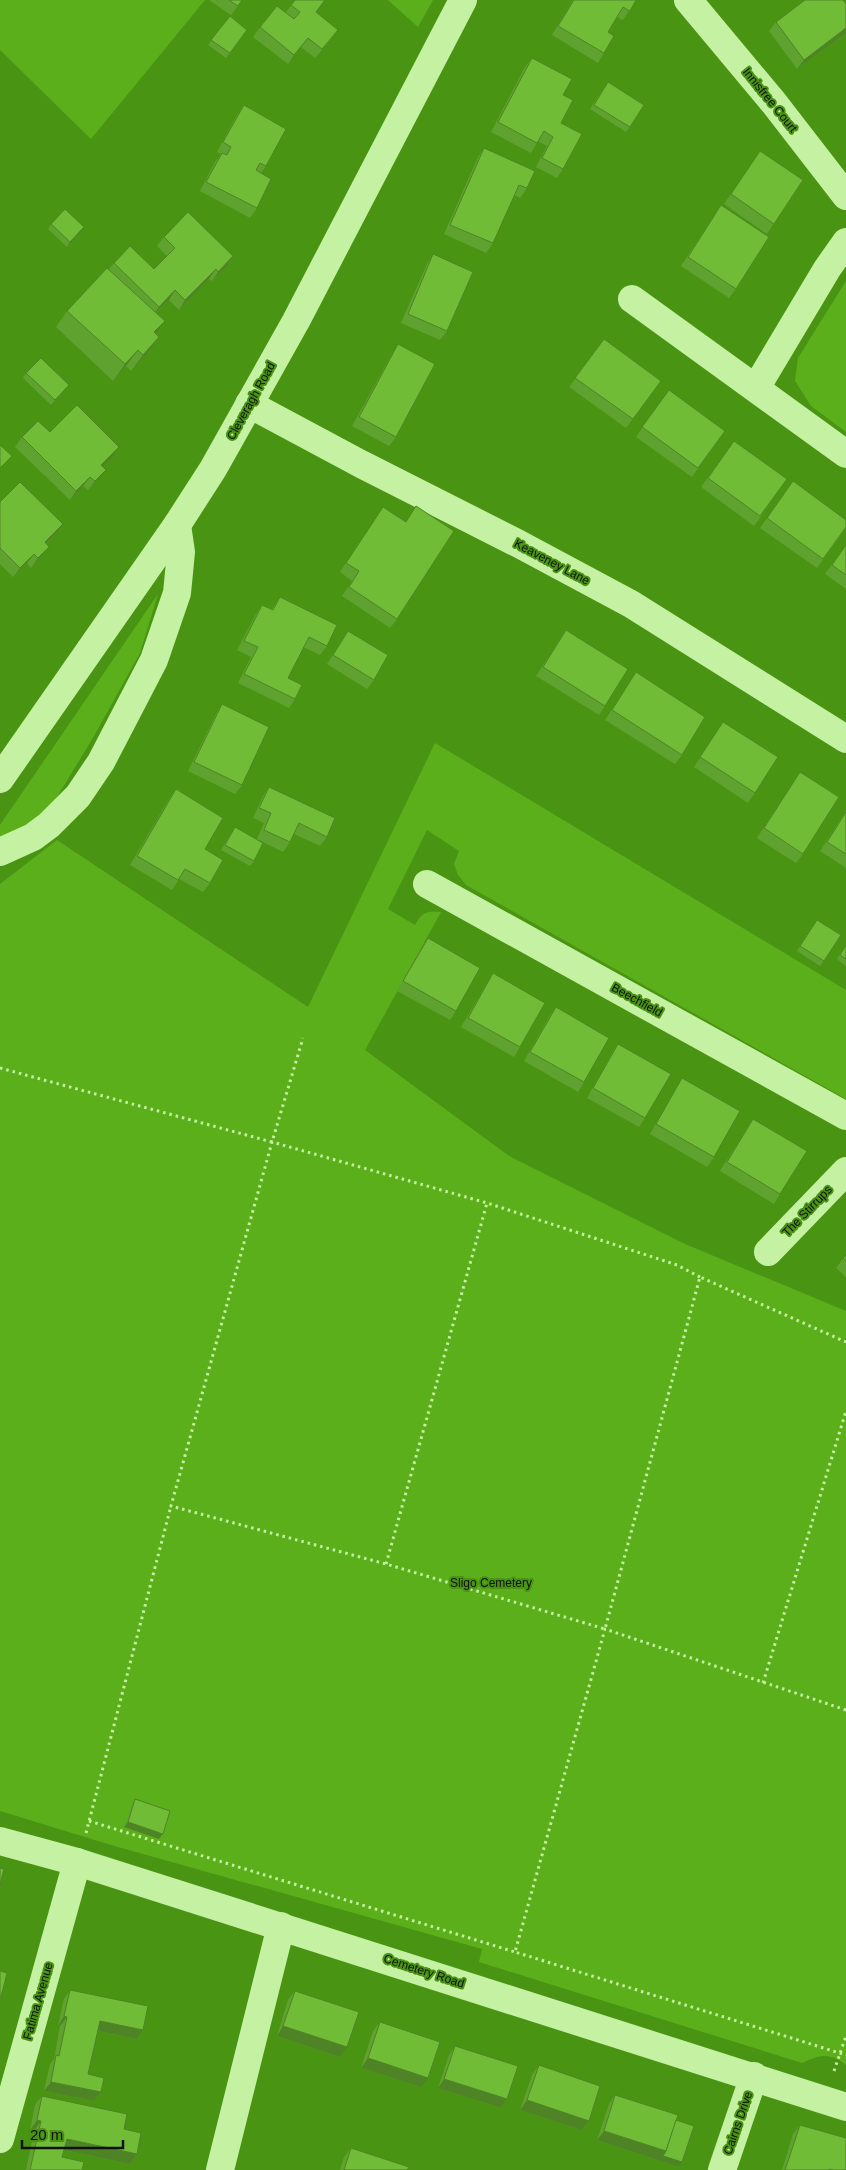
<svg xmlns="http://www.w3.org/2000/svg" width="846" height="2170" viewBox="0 0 846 2170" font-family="Helvetica,sans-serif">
<rect width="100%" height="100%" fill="#4a9413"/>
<!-- green -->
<g fill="#5baf1b">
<polygon points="0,0 205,0 91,139 0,50"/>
<polygon points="388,0 433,0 418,27"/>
<polygon points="846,281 846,432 811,406 795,381 798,358"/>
<polygon points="158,594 140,653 94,736 51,807 29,828 0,841 0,825"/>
<path d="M435,743L846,990V1099L466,885L458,875L454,864L459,851L427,830L388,909L415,925C421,913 427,910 441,912L365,1050L509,1156L685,1244L846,1311V2065C829,2052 820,2055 802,2063L479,1962L482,1949L111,1845L0,1811V884L57,840L308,1007Z"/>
</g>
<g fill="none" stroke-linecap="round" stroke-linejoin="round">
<!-- path -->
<g stroke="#c5f2a2" stroke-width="3" stroke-dasharray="2.5 4" stroke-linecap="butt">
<polyline points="0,1068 272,1142 303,1038"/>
<polyline points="700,1277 677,1265 487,1203 272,1142 171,1506 386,1564 605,1629 700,1277 846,1342"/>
<polyline points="386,1564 487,1203"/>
<polyline points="763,1683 846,1411"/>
<polyline points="846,1710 605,1629 515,1952 846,2055"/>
<polyline points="89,1821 515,1952"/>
<polyline points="86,1833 171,1506"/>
<polyline points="834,2071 846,2036"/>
</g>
<!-- minor -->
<g stroke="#c5f2a2" stroke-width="28">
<polyline points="688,0 774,103 846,196"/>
<polyline points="632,299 846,454"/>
<polyline points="756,388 827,269 846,242"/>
<polyline points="249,404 361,464 519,544 631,604 846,739"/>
<polyline points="0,779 177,525 213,469 296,321 463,0"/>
<polyline points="0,852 33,837 49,825 78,796 101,762 154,660 177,593 181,552 177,525"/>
<polyline points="427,884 846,1116"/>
<polyline points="768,1252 846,1171"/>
<polyline points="0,1841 77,1862 846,2107"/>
<polyline points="0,2139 77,1862"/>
<polyline points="220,2170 281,1926"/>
<polyline points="722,2170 754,2076"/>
</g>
</g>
<!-- wall -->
<g fill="#60a22f">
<polygon points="209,0 242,0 231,15"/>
<polygon points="295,0 316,13 331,39 315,58 301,47 288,64 253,37 260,27 286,12"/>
<polygon points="573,0 636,0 623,20 617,17 608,32 604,53 598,63 552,35"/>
<polygon points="846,4 846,33 797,69 769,31 776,22"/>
<polygon points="230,16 247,30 226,58 208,45"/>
<polygon points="532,58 563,95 561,123 563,169 557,178 536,167 547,146 538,141 531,153 491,132 525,67"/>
<polygon points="608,82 644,105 626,132 590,109"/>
<polygon points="244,105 266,166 261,173 257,208 250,218 200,191 215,162 221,154 217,152 237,115"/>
<polygon points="484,148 527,188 520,198 514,195 493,243 486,253 444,234 478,157"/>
<polygon points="760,151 803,180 767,234 724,204"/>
<polygon points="721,205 736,289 729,298 681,266"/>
<polygon points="51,224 81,232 67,247 48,229"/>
<polygon points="164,237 233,256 227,266 212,281 209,279 179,310 169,300 156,313 156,333 159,337 148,353 131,371 126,366 113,381 56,327 67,311 109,269 114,263 154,269 167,256 157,246"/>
<polygon points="433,254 447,331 440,340 401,323 427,264"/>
<polygon points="604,339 661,381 626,428 569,387"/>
<polygon points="398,344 396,437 389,446 352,426 392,354"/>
<polygon points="26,373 69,385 66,389 51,405 23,378"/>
<polygon points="669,390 725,431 692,477 636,437"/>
<polygon points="50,432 119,447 113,457 103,467 99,479 88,490 83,486 70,500 15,447 22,437"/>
<polygon points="734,441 787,479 754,526 701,487"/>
<polygon points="793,481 846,528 817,568 760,528"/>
<polygon points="0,502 56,533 46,544 49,547 42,556 31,568 27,563 13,577 0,564"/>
<polygon points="377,517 397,619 390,628 342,596 352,581 340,572"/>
<polygon points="846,545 846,589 825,574"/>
<polygon points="280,597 327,646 320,655 303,647 288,678 295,699 289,708 238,683 251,657 237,650 256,614 262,605 272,609"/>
<polygon points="566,630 605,706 599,715 536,676"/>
<polygon points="348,631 374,680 367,689 327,664"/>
<polygon points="636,672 682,755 675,764 605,720"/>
<polygon points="222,704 242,785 235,794 188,771 216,714"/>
<polygon points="723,722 755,793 748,803 694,767"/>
<polygon points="800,772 803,854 796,863 757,838"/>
<polygon points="269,787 327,837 320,846 294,834 290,842 283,852 257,839 264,823 253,818 263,796"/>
<polygon points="176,789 205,849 210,883 203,892 179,879 172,890 130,865 169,799"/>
<polygon points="846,811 846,868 820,851"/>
<polygon points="235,827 254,861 250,866 221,850"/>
<polygon points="817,920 841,935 820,966 797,951"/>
<polygon points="428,938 456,1011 450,1020 397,991 421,948"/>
<polygon points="846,945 846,966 837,959"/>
<polygon points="493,973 520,1047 514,1057 461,1027 487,983"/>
<polygon points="556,1007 584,1082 578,1092 524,1061 549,1017"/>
<polygon points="618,1044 645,1118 639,1127 587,1098 612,1053"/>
<polygon points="682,1078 714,1157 707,1167 650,1134 676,1088"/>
<polygon points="753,1119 780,1194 774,1204 720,1171"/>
<polygon points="846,1255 846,1277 836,1268"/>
<polygon points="135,1799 159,1839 124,1827 132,1804"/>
<polygon points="70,1990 143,2030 137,2039 97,2031 88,2074 101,2092 94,2101 44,2091 50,2064 54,2059 60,2026 58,2026 64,1999"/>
<polygon points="295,1991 340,2057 277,2036 288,2000"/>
<polygon points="380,2022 421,2087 361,2068 373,2031"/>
<polygon points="455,2046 507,2099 501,2108 438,2088 449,2055"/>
<polygon points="539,2065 589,2121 582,2130 520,2110 532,2075"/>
<polygon points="615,2095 676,2120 679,2167 597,2140 609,2104"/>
<polygon points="42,2096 124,2129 137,2154 130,2164 64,2150 62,2157 82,2170 26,2170 34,2131 30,2130 35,2105"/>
<polygon points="800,2125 846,2170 782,2170 793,2134"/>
<polygon points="351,2148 407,2170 340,2170 344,2157"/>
</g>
<!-- shaded-wall -->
<g fill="#4e8426">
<polygon points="846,28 846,33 797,69 804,60"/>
<polygon points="308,38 301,47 288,64 294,55"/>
<polygon points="84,227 81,232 67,247 70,242"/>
<polygon points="233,256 227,266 212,281 218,272"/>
<polygon points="216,269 209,279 179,310 185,300"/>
<polygon points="175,290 169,300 152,316 159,307"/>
<polygon points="165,321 153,337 154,332"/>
<polygon points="159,337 148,353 131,371 143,355"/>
<polygon points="138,350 126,366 113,381 125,364"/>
<polygon points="69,385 66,389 51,405 55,400"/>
<polygon points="119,447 113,457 95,475 101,465"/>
<polygon points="106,470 99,479 88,490 95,481"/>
<polygon points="90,477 83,486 70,500 76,491"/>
<polygon points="63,524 56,533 38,552 45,542"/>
<polygon points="49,547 42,556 31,568 38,558"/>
<polygon points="34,554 27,563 13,577 20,568"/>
<polygon points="128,1822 163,1834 159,1839 124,1827"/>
<polygon points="64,2016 67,2017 60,2026 58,2026"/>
<polygon points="100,2021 143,2030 137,2039 93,2030"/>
<polygon points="283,2026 347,2047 340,2057 277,2036"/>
<polygon points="368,2058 428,2078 421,2087 361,2068"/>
<polygon points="444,2079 507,2099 501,2108 438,2088"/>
<polygon points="51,2082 101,2092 94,2101 44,2091"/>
<polygon points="527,2100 589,2121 582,2130 520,2110"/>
<polygon points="37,2120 41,2121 34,2131 30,2130"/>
<polygon points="604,2131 666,2151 682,2162 679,2167 597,2140"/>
<polygon points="67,2139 137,2154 130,2164 60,2149"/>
</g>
<!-- building -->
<g fill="#70bc37" stroke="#4e8426">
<polygon points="229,0 242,0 238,6"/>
<polygon points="295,0 325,0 316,12 338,30 322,49 308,38 294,55 260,27 277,6 294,19 300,12 291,5"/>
<polygon points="574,0 636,0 630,11 623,7 608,32 614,36 604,53 558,26"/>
<polygon points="805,0 843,0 846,4 846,28 804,60 776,22"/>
<polygon points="230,16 247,30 230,53 211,40"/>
<polygon points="532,58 572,79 563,95 573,100 561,123 582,134 563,169 542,158 553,137 544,131 537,143 498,122"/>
<polygon points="608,82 644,105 630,127 594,105"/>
<polygon points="244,105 286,129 266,166 260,163 256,170 271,179 257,208 206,182 222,153 227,155 231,147 223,142"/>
<polygon points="484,148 535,171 527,188 519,185 493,243 450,225"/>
<polygon points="760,151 803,180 774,224 731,194"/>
<polygon points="721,205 769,237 736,289 688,257"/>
<polygon points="65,209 84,227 70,242 51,224"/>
<polygon points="188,212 233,256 218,272 216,269 185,300 175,290 159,307 114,263 130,246 154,269 175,248 164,237"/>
<polygon points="433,254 473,272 447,331 408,314"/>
<polygon points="107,268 165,321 154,332 159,337 143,355 138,350 125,364 67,311"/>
<polygon points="604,339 661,381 633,419 575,378"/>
<polygon points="398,344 435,364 396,437 359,417"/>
<polygon points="41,358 69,385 55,400 26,373"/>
<polygon points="669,390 725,431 698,468 642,427"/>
<polygon points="77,405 119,447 101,465 106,470 95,481 90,477 76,491 22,437 38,421 50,432"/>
<polygon points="734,441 787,479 760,516 708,478"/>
<polygon points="0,445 12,456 0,468"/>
<polygon points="793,481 846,520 846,527 823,559 767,518"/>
<polygon points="20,482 63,524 45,542 49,547 38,558 34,554 20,568 0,548 0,502"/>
<polygon points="416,506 454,531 397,619 349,587 359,571 346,563 383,507 406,522"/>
<polygon points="846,545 846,575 832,565"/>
<polygon points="280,597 337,625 327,646 309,637 288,678 302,685 295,699 244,674 258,647 244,641 262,605 273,610"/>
<polygon points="566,630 628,669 605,706 543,667"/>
<polygon points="348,631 388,655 374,680 333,655"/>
<polygon points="636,672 705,717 682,755 612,710"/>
<polygon points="222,704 269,727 242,785 194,762"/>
<polygon points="723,722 778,757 755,793 700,757"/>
<polygon points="800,772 839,797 803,854 764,828"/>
<polygon points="269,787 335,818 327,837 299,823 290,842 264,830 271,813 259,808"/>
<polygon points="176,789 223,818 205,849 223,860 210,883 185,869 178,880 137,856"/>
<polygon points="846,812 846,854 827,842"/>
<polygon points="235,827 263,843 254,861 225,845"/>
<polygon points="817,920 841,935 824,961 800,946"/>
<polygon points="428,938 480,968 456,1011 403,981"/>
<polygon points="846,945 846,959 840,955"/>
<polygon points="493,973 545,1003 520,1047 468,1018"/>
<polygon points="556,1007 609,1038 584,1082 530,1052"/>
<polygon points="618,1044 671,1074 645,1118 593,1088"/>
<polygon points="682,1078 740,1111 714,1157 656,1124"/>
<polygon points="753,1119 807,1151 780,1194 727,1162"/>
<polygon points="846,1255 846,1261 843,1258"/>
<polygon points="135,1799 170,1811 163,1834 128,1822"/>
<polygon points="0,1868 4,1869 0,1885"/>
<polygon points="0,1971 7,1973 1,1997 0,1997"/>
<polygon points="70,1990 148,2006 143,2030 100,2021 88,2074 104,2078 101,2092 51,2082 56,2055 59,2056 67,2017 64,2016"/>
<polygon points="295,1991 359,2012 347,2047 283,2026"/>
<polygon points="380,2022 440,2042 428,2078 368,2058"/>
<polygon points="455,2046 518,2066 507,2099 444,2079"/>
<polygon points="539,2065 600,2086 589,2121 527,2100"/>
<polygon points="615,2095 678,2115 666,2151 604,2131"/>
<polygon points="42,2096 127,2114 124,2129 141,2133 137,2154 67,2139 62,2157 84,2162 82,2170 30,2170 41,2121 37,2120"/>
<polygon points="676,2120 694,2126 682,2162 663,2156 666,2151"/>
<polygon points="800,2125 846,2138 846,2170 833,2170 829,2169 829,2170 785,2170"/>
<polygon points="351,2148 409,2167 407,2170 344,2170"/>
</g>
<g text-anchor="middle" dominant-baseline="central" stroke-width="4" stroke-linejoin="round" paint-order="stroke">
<!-- street labels -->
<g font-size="12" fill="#111" stroke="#4a9413">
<text transform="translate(770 100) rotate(51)">Innisfree Court</text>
<text transform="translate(251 401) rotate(-61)">Cleveragh Road</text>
<text transform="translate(552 562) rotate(28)">Keaveney Lane</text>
<text transform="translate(637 1000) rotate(29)">Beechfield</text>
<text transform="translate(807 1211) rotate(-46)">The Stirrups</text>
<text transform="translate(424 1971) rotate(18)">Cemetery Road</text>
<text transform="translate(38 2001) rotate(-74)">Fatima Avenue</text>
<text transform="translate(738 2123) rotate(-71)">Cairns Drive</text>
</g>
<!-- park labels -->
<g font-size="12" fill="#111" stroke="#4a9413">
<text x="491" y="1583">Sligo Cemetery</text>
</g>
</g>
<!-- scale -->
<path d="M22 2140v8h101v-8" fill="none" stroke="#111111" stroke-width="2.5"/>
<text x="30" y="2140" font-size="15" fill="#111111" stroke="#4a9413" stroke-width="4" paint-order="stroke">20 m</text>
</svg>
